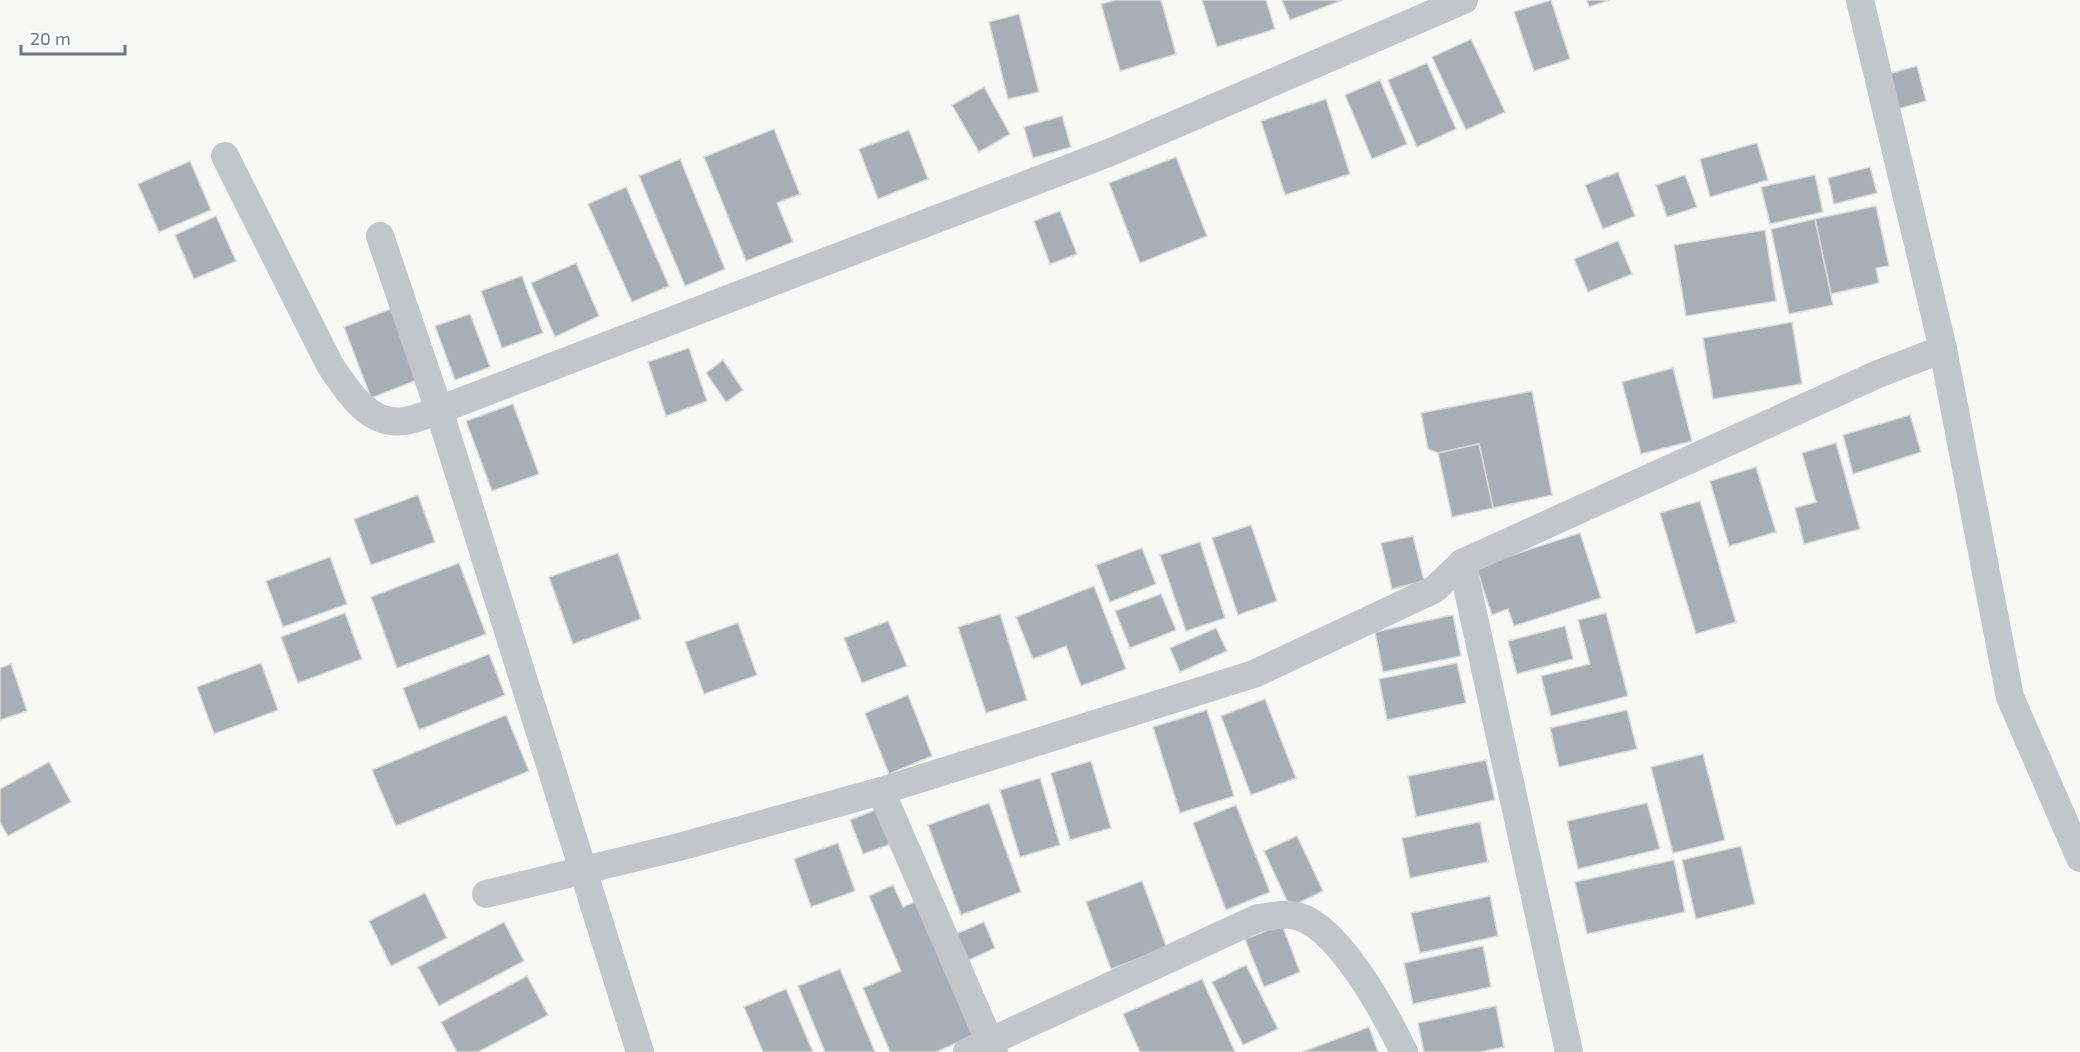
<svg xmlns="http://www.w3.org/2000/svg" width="2080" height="1052" viewBox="0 0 2080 1052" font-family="'Exo 2',sans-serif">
<rect width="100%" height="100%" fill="#f8f8f6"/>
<!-- building -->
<g fill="#a8aeb5" stroke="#dadad8" stroke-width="1.5">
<polygon points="1115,0 1161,0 1176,54 1120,71 1101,4"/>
<polygon points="1202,0 1266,0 1275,29 1217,47"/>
<polygon points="1282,0 1343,0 1290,20"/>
<polygon points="1551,0 1570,59 1534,71 1514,12"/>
<polygon points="1587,0 1610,0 1589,7"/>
<polygon points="1019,14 1039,92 1008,99 989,22"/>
<polygon points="1471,39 1505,112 1466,130 1432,57"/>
<polygon points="1427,63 1456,129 1417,147 1388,80"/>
<polygon points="1917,66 1926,101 1898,109 1888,74"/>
<polygon points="1380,80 1407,144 1372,159 1345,95"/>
<polygon points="984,87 1010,134 979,152 952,105"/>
<polygon points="1326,99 1350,174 1285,195 1261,121"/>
<polygon points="1062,116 1071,147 1033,158 1024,127"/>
<polygon points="774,129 800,194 777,203 793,242 746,261 704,157"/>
<polygon points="909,130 928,179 878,199 859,149"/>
<polygon points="1757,143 1768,180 1710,197 1700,159"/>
<polygon points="1176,157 1207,236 1140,263 1109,183"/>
<polygon points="680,159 725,269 685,286 639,176"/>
<polygon points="190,161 211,210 159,232 138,184"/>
<polygon points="1870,167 1877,193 1834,204 1828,178"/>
<polygon points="1618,172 1635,216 1603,229 1585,185"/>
<polygon points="1685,175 1697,207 1667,217 1656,185"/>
<polygon points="1815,175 1823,212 1770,224 1761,187"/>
<polygon points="626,187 669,286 632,302 588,204"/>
<polygon points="1876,206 1889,266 1876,268 1879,283 1831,294 1815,219"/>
<polygon points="1060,211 1077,254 1050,264 1034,221"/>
<polygon points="216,216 236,261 194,279 175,235"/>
<polygon points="1815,219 1833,305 1789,314 1771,229"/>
<polygon points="1765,230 1776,301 1686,316 1674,245"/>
<polygon points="1618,241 1632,274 1588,292 1574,259"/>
<polygon points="576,263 599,316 555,337 531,283"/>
<polygon points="522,276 543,333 502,348 481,291"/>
<polygon points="396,307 422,378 371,398 344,327"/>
<polygon points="470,314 490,367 455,380 435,326"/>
<polygon points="1792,322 1802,384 1713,399 1703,338"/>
<polygon points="689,348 707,401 666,416 648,362"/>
<polygon points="723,360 743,390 726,402 706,373"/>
<polygon points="1673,368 1692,441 1641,454 1622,382"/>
<polygon points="1532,391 1552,495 1493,508 1479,444 1438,453 1428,449 1421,413"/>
<polygon points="513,404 539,474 492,491 466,421"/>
<polygon points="1910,415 1921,452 1853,474 1843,435"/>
<polygon points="1836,443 1860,529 1804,544 1795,508 1816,502 1802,453"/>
<polygon points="1479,444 1493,508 1452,517 1438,453"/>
<polygon points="1756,467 1776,532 1729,546 1710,481"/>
<polygon points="418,495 435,542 371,565 354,519"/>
<polygon points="1700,501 1736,622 1696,634 1660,513"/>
<polygon points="1251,525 1277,601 1238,615 1212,538"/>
<polygon points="1580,533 1601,598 1514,626 1508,609 1492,615 1476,567"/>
<polygon points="1413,536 1424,581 1392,589 1381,543"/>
<polygon points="1200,542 1225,618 1186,631 1160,555"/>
<polygon points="1142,548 1156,584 1110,602 1096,565"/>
<polygon points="618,553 641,619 573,644 549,577"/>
<polygon points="330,557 347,604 283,627 266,581"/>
<polygon points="459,563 486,634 397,668 371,597"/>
<polygon points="1094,586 1126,669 1081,686 1066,646 1033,659 1016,617"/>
<polygon points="1161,594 1176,630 1130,648 1115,611"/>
<polygon points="345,613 362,659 298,683 281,637"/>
<polygon points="1606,613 1628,696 1551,716 1541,676 1590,664 1578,620"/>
<polygon points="1000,614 1027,700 986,713 958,627"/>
<polygon points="1453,615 1461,656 1383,672 1375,632"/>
<polygon points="888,621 907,666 862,683 844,638"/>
<polygon points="738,623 757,675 704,694 685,642"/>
<polygon points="1565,626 1573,659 1517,674 1508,641"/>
<polygon points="1216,628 1227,651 1180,672 1170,648"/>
<polygon points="489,654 505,695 419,730 403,688"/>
<polygon points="261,663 278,710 214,734 197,687"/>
<polygon points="1457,663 1466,703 1387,720 1379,679"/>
<polygon points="11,664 27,711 0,720 0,668"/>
<polygon points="908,695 932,756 889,774 865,713"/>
<polygon points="1265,699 1296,778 1251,795 1221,716"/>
<polygon points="1207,710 1234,796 1180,813 1153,727"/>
<polygon points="1627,710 1637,749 1559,767 1550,728"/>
<polygon points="506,715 529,771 396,826 372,770"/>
<polygon points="1703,754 1725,840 1673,853 1651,767"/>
<polygon points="1486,760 1495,800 1416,817 1408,776"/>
<polygon points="1091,761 1111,828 1070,840 1051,773"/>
<polygon points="49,762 71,802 8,836 0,822 0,789"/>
<polygon points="1040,778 1060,845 1020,857 1000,790"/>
<polygon points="989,803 1021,892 961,915 928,825"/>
<polygon points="1647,803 1660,849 1578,869 1567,821"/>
<polygon points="1236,805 1270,892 1226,910 1193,823"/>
<polygon points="878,809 891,844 863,854 850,820"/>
<polygon points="1480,822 1488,862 1410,878 1402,838"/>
<polygon points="1297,836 1323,891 1290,907 1264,851"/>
<polygon points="838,843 855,891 811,907 794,859"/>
<polygon points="1741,846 1755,904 1696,919 1682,860"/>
<polygon points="1674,860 1685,912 1587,934 1575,882"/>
<polygon points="1142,881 1167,948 1111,969 1086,902"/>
<polygon points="893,885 903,907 919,900 977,1034 936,1052 890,1052 863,988 901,971 869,896"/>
<polygon points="425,893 447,938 391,966 369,921"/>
<polygon points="1490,896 1498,936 1420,953 1411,913"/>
<polygon points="504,922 524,961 439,1006 418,967"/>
<polygon points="984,922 995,948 967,961 956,934"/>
<polygon points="1282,925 1300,972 1264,987 1245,939"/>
<polygon points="1483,946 1491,987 1413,1004 1404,963"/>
<polygon points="1246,965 1278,1029 1243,1045 1212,982"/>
<polygon points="840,969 875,1052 825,1052 798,986"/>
<polygon points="527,976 548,1015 478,1052 457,1052 441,1022"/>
<polygon points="1202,979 1235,1052 1140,1052 1123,1014"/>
<polygon points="786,989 813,1052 763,1052 744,1007"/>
<polygon points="1496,1006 1504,1047 1480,1052 1424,1052 1418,1023"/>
<polygon points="1369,1027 1378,1052 1302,1052"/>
</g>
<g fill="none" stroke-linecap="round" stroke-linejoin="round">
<!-- street -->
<g stroke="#c2c5c9" stroke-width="28">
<polyline points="1860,0 1943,349 2010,697 2080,858"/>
<path d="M225,156L330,365C347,390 368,426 404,421C415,420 428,414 439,410L1111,152L1464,0"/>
<polyline points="380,236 439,410 640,1052"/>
<polyline points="1462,563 1569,1052"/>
<polyline points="881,791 994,1052"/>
<polyline points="486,894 679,847 881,791 1254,674 1435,589 1462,563 1878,374 1943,349"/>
<path d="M967,1052L1258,918C1269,917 1280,914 1291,915C1335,918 1386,1015 1404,1052"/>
</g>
</g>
<!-- scale -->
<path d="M21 45v9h104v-9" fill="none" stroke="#6a7785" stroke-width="3"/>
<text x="30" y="45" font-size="18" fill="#6a7785" stroke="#ffffff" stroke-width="4.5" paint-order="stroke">20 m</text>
</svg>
